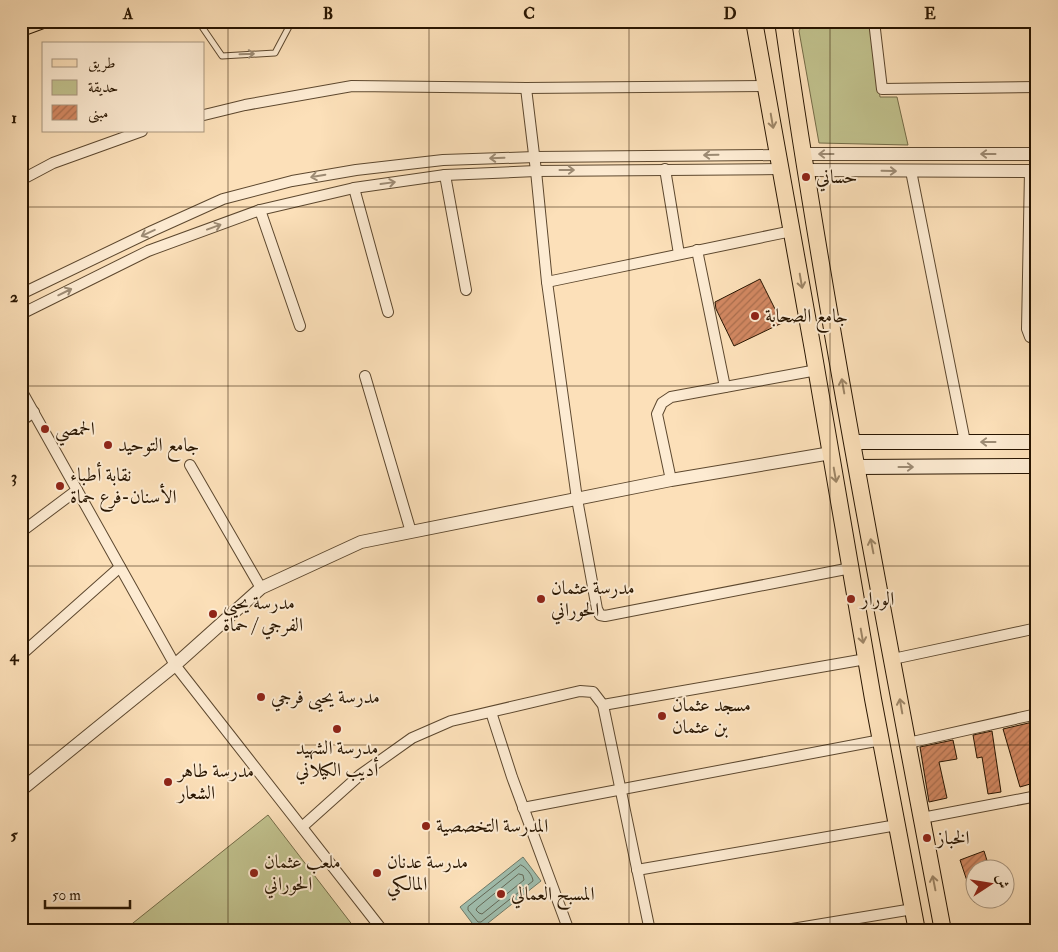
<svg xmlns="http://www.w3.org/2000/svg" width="1058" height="952" viewBox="0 0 1058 952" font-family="'IM FELL Double Pica',Amiri,serif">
<defs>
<pattern id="building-hatch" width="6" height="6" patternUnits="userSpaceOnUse" patternTransform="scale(1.25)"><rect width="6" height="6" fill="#d28862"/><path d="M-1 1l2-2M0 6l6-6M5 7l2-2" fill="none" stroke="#aa6e4e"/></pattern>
</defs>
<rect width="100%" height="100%" fill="#fce0b9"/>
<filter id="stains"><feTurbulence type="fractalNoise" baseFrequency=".004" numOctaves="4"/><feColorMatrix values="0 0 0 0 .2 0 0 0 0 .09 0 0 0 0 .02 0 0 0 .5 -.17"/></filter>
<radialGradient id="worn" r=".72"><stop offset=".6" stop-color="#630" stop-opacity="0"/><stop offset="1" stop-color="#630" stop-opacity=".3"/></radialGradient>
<!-- green -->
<g fill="#c1c28e" stroke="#746c48">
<polygon points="871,26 880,97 897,97 908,145 819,143 799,31 801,27"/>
<polygon points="268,815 357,931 123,931"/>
</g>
<!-- water -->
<polygon fill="#9fbdad" stroke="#6f7a68" points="523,857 541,881 478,931 460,907"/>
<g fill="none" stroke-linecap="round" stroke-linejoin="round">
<!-- shore -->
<g stroke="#646957" stroke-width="1">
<path d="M521,865C526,867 533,876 533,881L481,922H478L468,910V907Z"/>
<polygon points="519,874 523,875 524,880 482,914 479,913 476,910 477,908"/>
</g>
</g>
<!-- building -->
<g fill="url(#building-hatch)" stroke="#281501">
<polygon points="760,279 782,323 734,346 716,309 715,302"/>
<polygon points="1037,721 1037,782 1020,787 1003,729"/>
<polygon points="992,731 1001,792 988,794 982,757 977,758 973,735"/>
<polygon points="953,740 957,759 939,762 947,798 929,802 920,747"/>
<polygon points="984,851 990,870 976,870 976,902 974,902 960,860"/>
</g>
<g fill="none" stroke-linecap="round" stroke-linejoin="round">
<defs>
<polyline id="service" points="198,21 222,56 275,53 292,21"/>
<g id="minor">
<polyline points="874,21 882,89 1037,87"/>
<polyline points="526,88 536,171 547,282 577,499 597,609 600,615 605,616 851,568"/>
<polyline points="204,115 245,105 352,86 526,88 765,86"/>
<polyline points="665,169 679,254"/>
<polyline points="911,171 965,442"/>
<polyline points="1030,171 1027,329 1030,337 1037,340"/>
<polyline points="445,175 466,290"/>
<polyline points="21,180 53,163 142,131"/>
<polyline points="354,188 388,312"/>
<polyline points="260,210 300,326"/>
<polyline points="697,250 725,387"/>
<polyline points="547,282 792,231"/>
<polyline points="21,294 152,231 223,199 292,181 356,170 443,160 535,157 778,155"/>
<polyline points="21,314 148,251 260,210 354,188 445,175 536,171 780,169"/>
<polyline points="365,376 411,532"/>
<polyline points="21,390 175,665 383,931"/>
<polyline points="21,421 34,412"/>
<polyline points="190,465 261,588"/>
<polyline points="671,480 657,414 662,403 671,397 817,370"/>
<polyline points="21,532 77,490"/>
<polyline points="21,655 120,567"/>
<polyline points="893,659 1037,628"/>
<polyline points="603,705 866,659"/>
<polyline points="491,712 512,777 569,931"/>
<polyline points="908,743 1037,714"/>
<polyline points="523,808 881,740"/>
<polyline points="922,818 1037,796"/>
<polyline points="302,827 360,775 412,738 451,721 580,691 593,692 603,705 650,931"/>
<polyline points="637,870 897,825"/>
<polyline points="780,931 913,909"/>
</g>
<g id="tertiary">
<polyline points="802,154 1037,154"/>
<polyline points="805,170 1037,171"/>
<polyline points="21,790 175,665 261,588 361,542 671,480 831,453"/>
</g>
<g id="secondary">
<polyline points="853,442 1037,442"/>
<polyline points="857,467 1037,466"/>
</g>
<g id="primary">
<polyline points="754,21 813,350 873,699 917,931"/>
<path d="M783,21C827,326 886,628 943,931"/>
<polyline points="21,28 40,21"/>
</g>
</defs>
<!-- service casing -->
<use href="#service" stroke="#5d482f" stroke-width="7"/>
<!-- minor casing -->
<use href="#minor" stroke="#5d482f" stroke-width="12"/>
<!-- tertiary casing -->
<use href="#tertiary" stroke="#5d482f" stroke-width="14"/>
<!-- secondary casing -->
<use href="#secondary" stroke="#281501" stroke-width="16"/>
<!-- primary casing -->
<use href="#primary" stroke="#281501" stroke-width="18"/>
<!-- service -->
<use href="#service" stroke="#fdebd2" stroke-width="5"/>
<!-- minor -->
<use href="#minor" stroke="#fdebd2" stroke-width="10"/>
<!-- tertiary -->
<use href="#tertiary" stroke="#fdebd2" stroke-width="12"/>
<!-- secondary -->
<use href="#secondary" stroke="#fdebd2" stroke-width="14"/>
<!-- primary -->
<use href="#primary" stroke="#fce0b9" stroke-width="16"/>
</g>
<!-- one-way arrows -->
<defs><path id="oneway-shaft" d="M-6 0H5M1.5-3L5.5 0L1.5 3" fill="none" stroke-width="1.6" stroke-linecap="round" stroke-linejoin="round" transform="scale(1.25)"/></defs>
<g stroke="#9d8b74">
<use href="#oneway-shaft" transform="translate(247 54) rotate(-2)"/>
<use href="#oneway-shaft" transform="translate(826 154) rotate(-180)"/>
<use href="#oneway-shaft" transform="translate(988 154) rotate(-180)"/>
<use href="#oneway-shaft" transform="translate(711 155) rotate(179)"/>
<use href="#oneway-shaft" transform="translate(497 158) rotate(178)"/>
<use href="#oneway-shaft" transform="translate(567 170)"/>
<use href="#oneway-shaft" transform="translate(889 171) rotate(1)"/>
<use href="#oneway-shaft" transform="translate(318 176) rotate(170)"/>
<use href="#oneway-shaft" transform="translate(388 183) rotate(-8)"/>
<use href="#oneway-shaft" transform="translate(214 227) rotate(-20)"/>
<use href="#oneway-shaft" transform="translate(148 233) rotate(155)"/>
<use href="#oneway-shaft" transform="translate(65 292) rotate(-26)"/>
<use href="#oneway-shaft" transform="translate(988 442) rotate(180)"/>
<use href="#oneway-shaft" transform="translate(906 467)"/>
</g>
<g stroke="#9d8566">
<use href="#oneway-shaft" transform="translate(772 121) rotate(80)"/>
<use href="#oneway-shaft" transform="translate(801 281) rotate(80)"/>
<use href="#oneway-shaft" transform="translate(843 386) rotate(-100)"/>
<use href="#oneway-shaft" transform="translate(835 475) rotate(80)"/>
<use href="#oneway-shaft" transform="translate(872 546) rotate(-101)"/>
<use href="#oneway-shaft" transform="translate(862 636) rotate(80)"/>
<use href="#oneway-shaft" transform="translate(901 706) rotate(-100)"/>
<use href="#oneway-shaft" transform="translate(934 883) rotate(-101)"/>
</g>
<!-- grid -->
<path fill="none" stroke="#281501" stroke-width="1" stroke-opacity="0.55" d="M228,21V931M429,21V931M629,21V931M830,21V931M21,207H1037M21,386H1037M21,566H1037M21,745H1037"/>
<!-- markers -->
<g fill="#8f2418" stroke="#fdebd2" stroke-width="2">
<circle cx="806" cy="177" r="5"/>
<circle cx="755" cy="316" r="5"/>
<circle cx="45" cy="429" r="5"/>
<circle cx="108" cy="445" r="5"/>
<circle cx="60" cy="486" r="5"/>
<circle cx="541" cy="599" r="5"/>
<circle cx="851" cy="599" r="5"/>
<circle cx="213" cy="614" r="5"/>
<circle cx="261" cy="697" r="5"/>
<circle cx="662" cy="716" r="5"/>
<circle cx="337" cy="729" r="5"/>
<circle cx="168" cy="782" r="5"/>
<circle cx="426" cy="826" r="5"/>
<circle cx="927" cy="838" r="5"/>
<circle cx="254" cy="873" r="5"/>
<circle cx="377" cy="873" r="5"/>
<circle cx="501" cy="894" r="5"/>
</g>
<g text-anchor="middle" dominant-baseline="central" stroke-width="4" stroke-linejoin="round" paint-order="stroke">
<!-- poi labels -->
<g font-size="19" fill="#281501" stroke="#fdebd2" text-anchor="start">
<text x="816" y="177">حساني</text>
<text x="765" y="316">جامع الصحابة</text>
<text x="55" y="429">الحمصي</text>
<text x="118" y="445">جامع التوحيد</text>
<text x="70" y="475">نقابة أطباء<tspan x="70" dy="22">الأسنان-فرع حماة</tspan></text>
<text x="551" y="588">مدرسة عثمان<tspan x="551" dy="22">الحوراني</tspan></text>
<text x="861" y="599">الورار</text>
<text x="223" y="603">مدرسة يحيى<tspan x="223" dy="22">الفرجي / حماة</tspan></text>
<text x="271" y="697">مدرسة يحيى فرجي</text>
<text x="672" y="705">مسجد عثمان<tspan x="672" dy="22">بن عثمان</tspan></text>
<text x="337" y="748" text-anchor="middle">مدرسة الشهيد<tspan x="337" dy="22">أديب الكيلاني</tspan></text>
<text x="178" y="771">مدرسة طاهر<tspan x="178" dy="22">الشعار</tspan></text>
<text x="436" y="826">المدرسة التخصصية</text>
<text x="937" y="838">الخباز</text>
<text x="264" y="862">ملعب عثمان<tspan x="264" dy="22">الحوراني</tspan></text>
<text x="387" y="862">مدرسة عدنان<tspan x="387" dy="22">المالكي</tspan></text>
<text x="511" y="894">المسبح العمالي</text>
</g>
</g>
<!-- margin -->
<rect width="1058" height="952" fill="none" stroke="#fce0b9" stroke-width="55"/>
<!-- legend -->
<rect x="42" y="42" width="162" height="90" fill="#fdebd2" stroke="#a8957e"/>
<rect x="52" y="59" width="25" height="8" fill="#fce0b9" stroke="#a8957e"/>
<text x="88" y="68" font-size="15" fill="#281501">طريق</text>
<rect x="52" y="80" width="25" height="15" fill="#c1c28e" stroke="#a8957e"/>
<text x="88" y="92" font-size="15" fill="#281501">حديقة</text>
<rect x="52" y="105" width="25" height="15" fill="url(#building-hatch)" stroke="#a8957e"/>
<text x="88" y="118" font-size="15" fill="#281501">مبنى</text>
<!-- north arrow -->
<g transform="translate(990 884) rotate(78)"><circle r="24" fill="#fdebd2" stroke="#a8957e"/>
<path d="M0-4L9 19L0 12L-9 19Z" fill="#8f2418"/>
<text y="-8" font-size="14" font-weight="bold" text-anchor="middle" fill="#281501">ش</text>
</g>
<!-- scale -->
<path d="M45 900v8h85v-8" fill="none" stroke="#281501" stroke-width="2.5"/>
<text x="52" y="900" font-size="15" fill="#281501" stroke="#fdebd2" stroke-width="4" paint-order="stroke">50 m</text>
<rect x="28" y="28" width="1002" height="896" fill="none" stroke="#281501" stroke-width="2"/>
<g font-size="16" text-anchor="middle" font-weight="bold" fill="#281501">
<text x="128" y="19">A</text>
<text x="328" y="19">B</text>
<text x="529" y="19">C</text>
<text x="730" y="19">D</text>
<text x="930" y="19">E</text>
<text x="14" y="123">1</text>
<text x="14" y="302">2</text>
<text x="14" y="482">3</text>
<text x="14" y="661">4</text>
<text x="14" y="840">5</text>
</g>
<rect width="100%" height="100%" filter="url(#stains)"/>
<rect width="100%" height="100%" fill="url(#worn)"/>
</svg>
